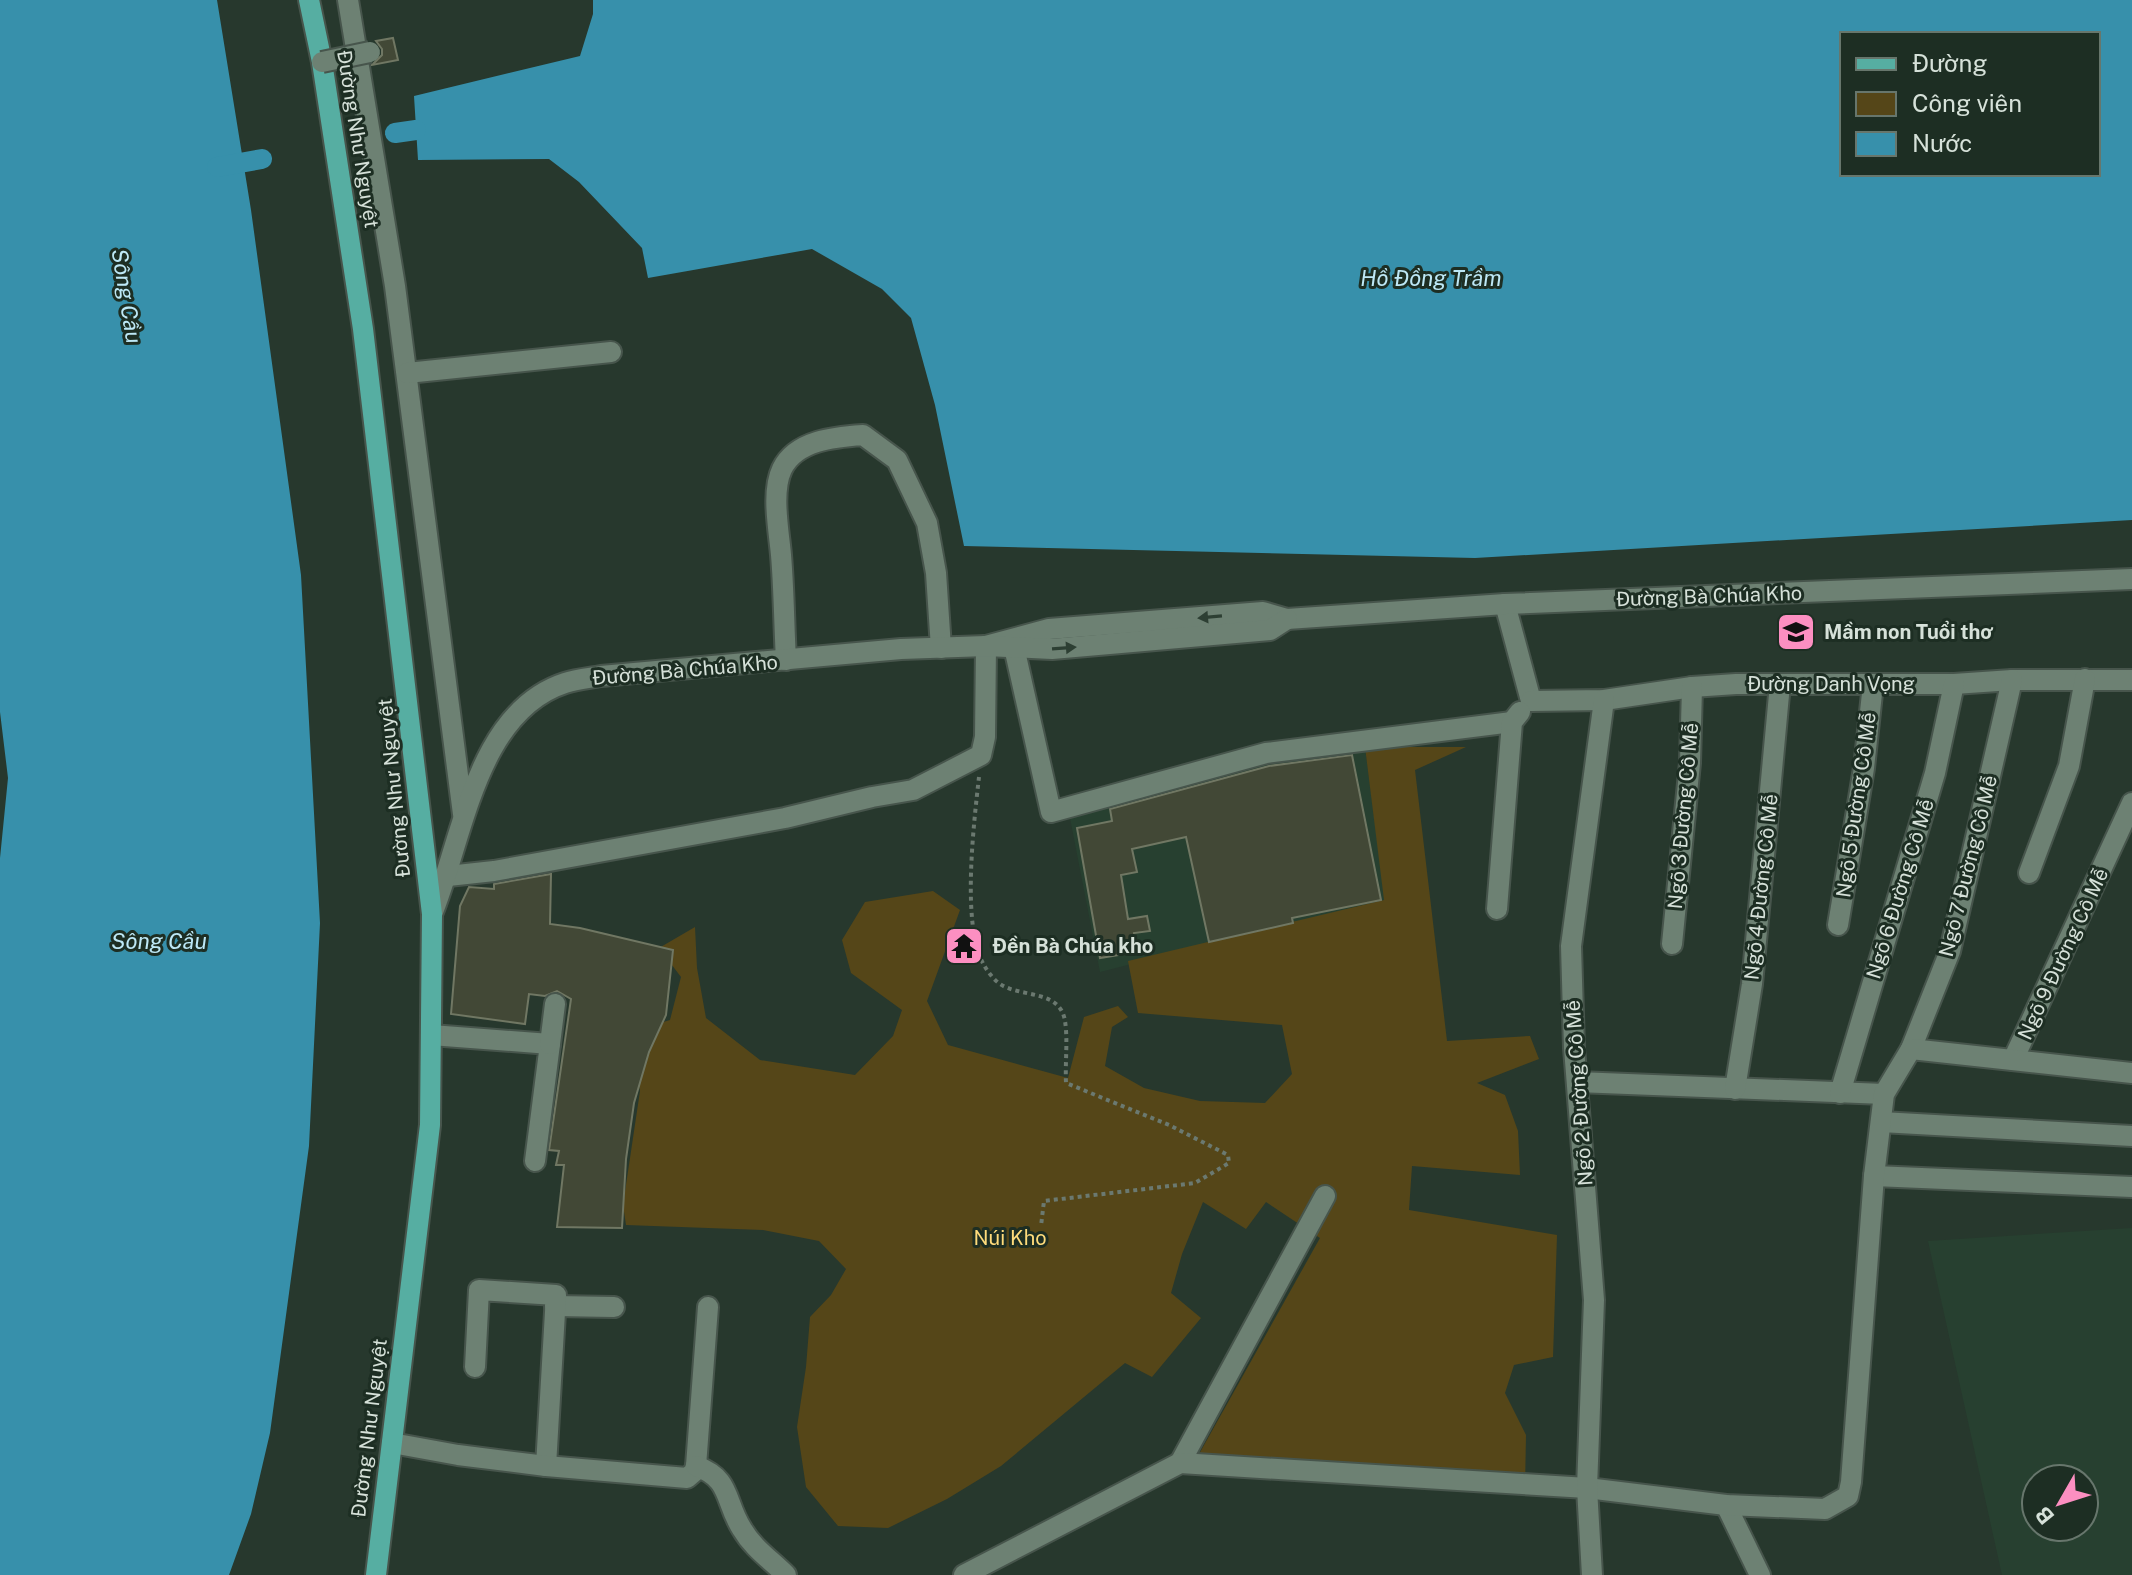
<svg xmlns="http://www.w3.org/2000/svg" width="2132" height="1575" viewBox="0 0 2132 1575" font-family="'Public Sans',sans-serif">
<rect width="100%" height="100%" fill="#27382d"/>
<!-- built -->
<g fill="#274030" fill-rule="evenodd">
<polygon points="1365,747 1385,900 1100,972 1070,818 1252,759"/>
<path d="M2132,1228V1575H2002L1928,1241ZM2036,1479H2084V1527H2036Z"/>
</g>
<!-- green -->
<polygon fill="#554618" points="1365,747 1466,747 1415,770 1447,1041 1530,1036 1539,1059 1477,1083 1505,1095 1518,1131 1520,1175 1412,1166 1409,1210 1557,1235 1553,1357 1514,1365 1505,1393 1526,1435 1525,1487 1199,1454 1320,1238 1266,1202 1246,1229 1203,1202 1182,1254 1171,1293 1201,1318 1152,1377 1125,1363 1001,1466 947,1499 888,1528 838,1526 806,1487 797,1427 806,1367 810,1317 831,1295 846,1269 819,1241 763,1230 626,1225 623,1205 640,1091 635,1056 644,1028 670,1020 681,977 659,948 695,927 697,968 706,1018 760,1060 855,1075 893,1036 902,1010 851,973 842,940 865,902 933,891 960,910 927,1001 948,1045 1068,1078 1084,1017 1118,1006 1128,1017 1112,1027 1105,1066 1144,1088 1200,1101 1265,1103 1292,1074 1282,1025 1138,1013 1128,961 1384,900"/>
<!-- water -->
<g fill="#3790ab" fill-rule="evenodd">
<polygon points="0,0 217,0 251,210 301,575 320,923 309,1146 270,1433 251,1514 229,1575 0,1575 0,858 8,778 0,712"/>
<path d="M593,0H2132V520L1475,558L964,546L935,405L911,318L882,289L812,249L648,278L642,248L579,182L549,159L418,160L414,96L580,56L593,14ZM1842,34H2098V174H1842Z"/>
</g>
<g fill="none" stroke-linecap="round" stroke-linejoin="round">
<!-- canal -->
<g stroke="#3790ab" stroke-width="20">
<polyline points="395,133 416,130"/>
<polyline points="217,167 262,159"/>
</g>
</g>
<!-- building -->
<g fill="#424836" stroke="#707763" stroke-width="2">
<polygon points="393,38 398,60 372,65 382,55 382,49 376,41"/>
<polygon points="1352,755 1381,900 1292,918 1293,923 1209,942 1186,837 1132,849 1137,872 1121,875 1128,919 1147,916 1150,931 1134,933 1137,952 1100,958 1077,828 1112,821 1110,809 1269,766"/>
<polygon points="551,874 550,924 580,928 673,950 666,1015 649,1052 634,1103 626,1159 622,1228 557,1227 564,1165 556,1165 559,1151 549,1150 571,999 557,991 545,996 529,994 525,1024 451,1014 460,906 469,887 494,889 494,884"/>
</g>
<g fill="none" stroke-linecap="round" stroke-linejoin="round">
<defs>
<g id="minor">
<polyline points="348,0 395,286 463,814"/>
<polyline points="407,373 611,352"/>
<polyline points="1505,604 1531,701"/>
<polyline points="986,646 1049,629 1263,612 1287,619 1505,604 2132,579"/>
<polyline points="1014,647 1051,812 1266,753 1512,722"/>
<path d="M786,660C784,625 784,590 781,555C779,531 771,492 782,469C796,440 835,437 863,435L897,460L927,523L936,573L941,648"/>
<polyline points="1531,701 1604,700 1692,687 1736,684 1954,684 2012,680 2132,680"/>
<polyline points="2029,873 2069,766 2085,679"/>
<polyline points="448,876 494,871 785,818 872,797 913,790 981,755 985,737 986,646"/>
<polyline points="1497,909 1512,722 1520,712"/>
<path d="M432,914C463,839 476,712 565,683C577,679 590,678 601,676L901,649L986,646L1052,649L1270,630L1287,619"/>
<polyline points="1838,925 1864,768 1873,684"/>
<polyline points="1672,944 1690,763 1692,687"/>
<polyline points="431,1035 550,1044 535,1161"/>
<polyline points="550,1044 555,1004"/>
<polyline points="1911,1049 1950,951 2012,680"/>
<polyline points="2013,1060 2132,803"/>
<polyline points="1577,1082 1884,1094"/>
<polyline points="1735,1089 1752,984 1780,684"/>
<polyline points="1840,1093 1935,773 1954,684"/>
<polyline points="1881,1122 2132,1136"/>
<polyline points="1874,1176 2132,1187"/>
<polyline points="555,1306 614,1307"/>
<polyline points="475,1367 479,1290 556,1295 546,1466"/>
<polyline points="392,1443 458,1455 546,1466 687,1478 694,1472 696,1466 708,1307"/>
<polyline points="1180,1463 1325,1196"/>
<path d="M696,1466C732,1479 724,1501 742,1529C753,1548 771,1560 786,1575"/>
<polyline points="1726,1505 1760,1575"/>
<polyline points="964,1575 1180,1463 1587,1488 1726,1505 1825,1509 1848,1496 1851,1482 1874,1176 1884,1094 1911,1049 2132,1073"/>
<polyline points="1592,1575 1587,1488 1594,1300 1574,1048 1571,946 1604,700"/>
</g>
<polyline id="major" points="309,0 322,62 363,329 432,914 430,1125 376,1575"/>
</defs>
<!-- minor casing -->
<use href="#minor" stroke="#47554c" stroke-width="24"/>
<!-- major casing -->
<use href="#major" stroke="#47554c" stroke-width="24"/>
<!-- path -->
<path stroke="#6b7970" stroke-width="4" stroke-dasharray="4 4" stroke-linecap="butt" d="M979,777C974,822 961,927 984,965C988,972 994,980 1000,984C1021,998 1060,989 1065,1021C1068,1040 1065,1063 1066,1083L1169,1125L1228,1155L1229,1163L1195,1183L1044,1201L1041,1226"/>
<!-- minor -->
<use href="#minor" stroke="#6d8173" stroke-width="20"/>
<!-- major -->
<use href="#major" stroke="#56aea2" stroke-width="20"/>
<defs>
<polyline id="minor-bridge" points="322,62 370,52"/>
</defs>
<!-- minor-bridge casing -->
<use href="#minor-bridge" stroke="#47554c" stroke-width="24" stroke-linecap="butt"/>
<!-- minor-bridge -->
<use href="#minor-bridge" stroke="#6d8173" stroke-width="20"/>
</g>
<!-- one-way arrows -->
<defs><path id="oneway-solid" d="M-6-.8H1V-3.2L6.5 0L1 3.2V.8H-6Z" transform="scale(2)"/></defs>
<g fill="#2d3f33">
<use href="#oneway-solid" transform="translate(1210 617) rotate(175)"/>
<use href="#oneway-solid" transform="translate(1064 648) rotate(-4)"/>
</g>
<!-- icons -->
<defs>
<symbol id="school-square" viewBox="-11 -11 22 22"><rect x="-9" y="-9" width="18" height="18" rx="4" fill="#fc8fc1" stroke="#1d2e23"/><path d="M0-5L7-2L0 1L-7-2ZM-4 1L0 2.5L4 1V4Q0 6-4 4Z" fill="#111"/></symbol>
<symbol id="temple-square" viewBox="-11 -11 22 22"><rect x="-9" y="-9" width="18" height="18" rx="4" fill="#fc8fc1" stroke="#1d2e23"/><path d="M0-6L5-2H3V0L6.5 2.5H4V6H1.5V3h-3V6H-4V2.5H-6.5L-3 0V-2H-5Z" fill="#111"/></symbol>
</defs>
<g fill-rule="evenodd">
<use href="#school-square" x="1774" y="610" width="44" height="44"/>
<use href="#temple-square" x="942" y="924" width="44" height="44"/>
</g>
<g text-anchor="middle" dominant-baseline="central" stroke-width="6" stroke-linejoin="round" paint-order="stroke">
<!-- street labels -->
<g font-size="20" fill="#d6e1d9" stroke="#1d2e23">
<text transform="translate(358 139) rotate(81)">Đường Như Nguyệt</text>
<text transform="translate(1709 596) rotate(-2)">Đường Bà Chúa Kho</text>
<text transform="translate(685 670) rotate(-5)">Đường Bà Chúa Kho</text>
<text x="1831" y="684">Đường Danh Vọng</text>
<text transform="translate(394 788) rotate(-96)">Đường Như Nguyệt</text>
<text transform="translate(1856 805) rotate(-82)">Ngõ 5 Đường Cô Mễ</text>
<text transform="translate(1683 816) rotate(-85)">Ngõ 3 Đường Cô Mễ</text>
<text transform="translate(1968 866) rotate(-76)">Ngõ 7 Đường Cô Mễ</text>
<text transform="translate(1761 887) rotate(-84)">Ngõ 4 Đường Cô Mễ</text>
<text transform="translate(1900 889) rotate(-73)">Ngõ 6 Đường Cô Mễ</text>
<text transform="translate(2063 954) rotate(-65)">Ngõ 9 Đường Cô Mễ</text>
<text transform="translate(1579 1093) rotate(-94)">Ngõ 2 Đường Cô Mễ</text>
<text transform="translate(369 1428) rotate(-83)">Đường Như Nguyệt</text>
</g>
<!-- poi labels -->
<g font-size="20" font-weight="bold" fill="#d6e1d9" stroke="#1d2e23" text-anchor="start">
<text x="1824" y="632">Mầm non Tuổi thơ</text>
<text x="992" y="946">Đền Bà Chúa kho</text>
</g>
<!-- park labels -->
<g font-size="20" fill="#fedb7b" stroke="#1d2e23">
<text x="1010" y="1238">Núi Kho</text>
</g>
<!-- water labels -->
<g font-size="22" font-style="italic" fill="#bde8f6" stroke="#1d2e23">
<text x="1431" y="278">Hồ Đồng Trầm</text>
<text transform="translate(127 296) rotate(81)">Sông Cầu</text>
<text x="159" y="941">Sông Cầu</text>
</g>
</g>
<!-- legend -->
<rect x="1840" y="32" width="260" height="144" fill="#1d2e23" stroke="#67766c" stroke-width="2"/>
<rect x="1856" y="58" width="40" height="12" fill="#56aea2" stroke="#67766c" stroke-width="2"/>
<text x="1912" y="72" font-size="24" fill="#d6e1d9">Đường</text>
<rect x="1856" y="92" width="40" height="24" fill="#554618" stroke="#67766c" stroke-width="2"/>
<text x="1912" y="112" font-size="24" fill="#d6e1d9">Công viên</text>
<rect x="1856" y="132" width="40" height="24" fill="#3790ab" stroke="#67766c" stroke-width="2"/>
<text x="1912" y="152" font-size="24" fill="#d6e1d9">Nước</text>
<!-- north arrow -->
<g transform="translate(2060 1503) rotate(231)"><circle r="38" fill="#1d2e23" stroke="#67766c" stroke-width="2"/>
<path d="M0-6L14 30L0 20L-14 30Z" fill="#fc8fc1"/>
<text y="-12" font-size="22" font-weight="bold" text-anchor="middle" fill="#d6e1d9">B</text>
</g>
</svg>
